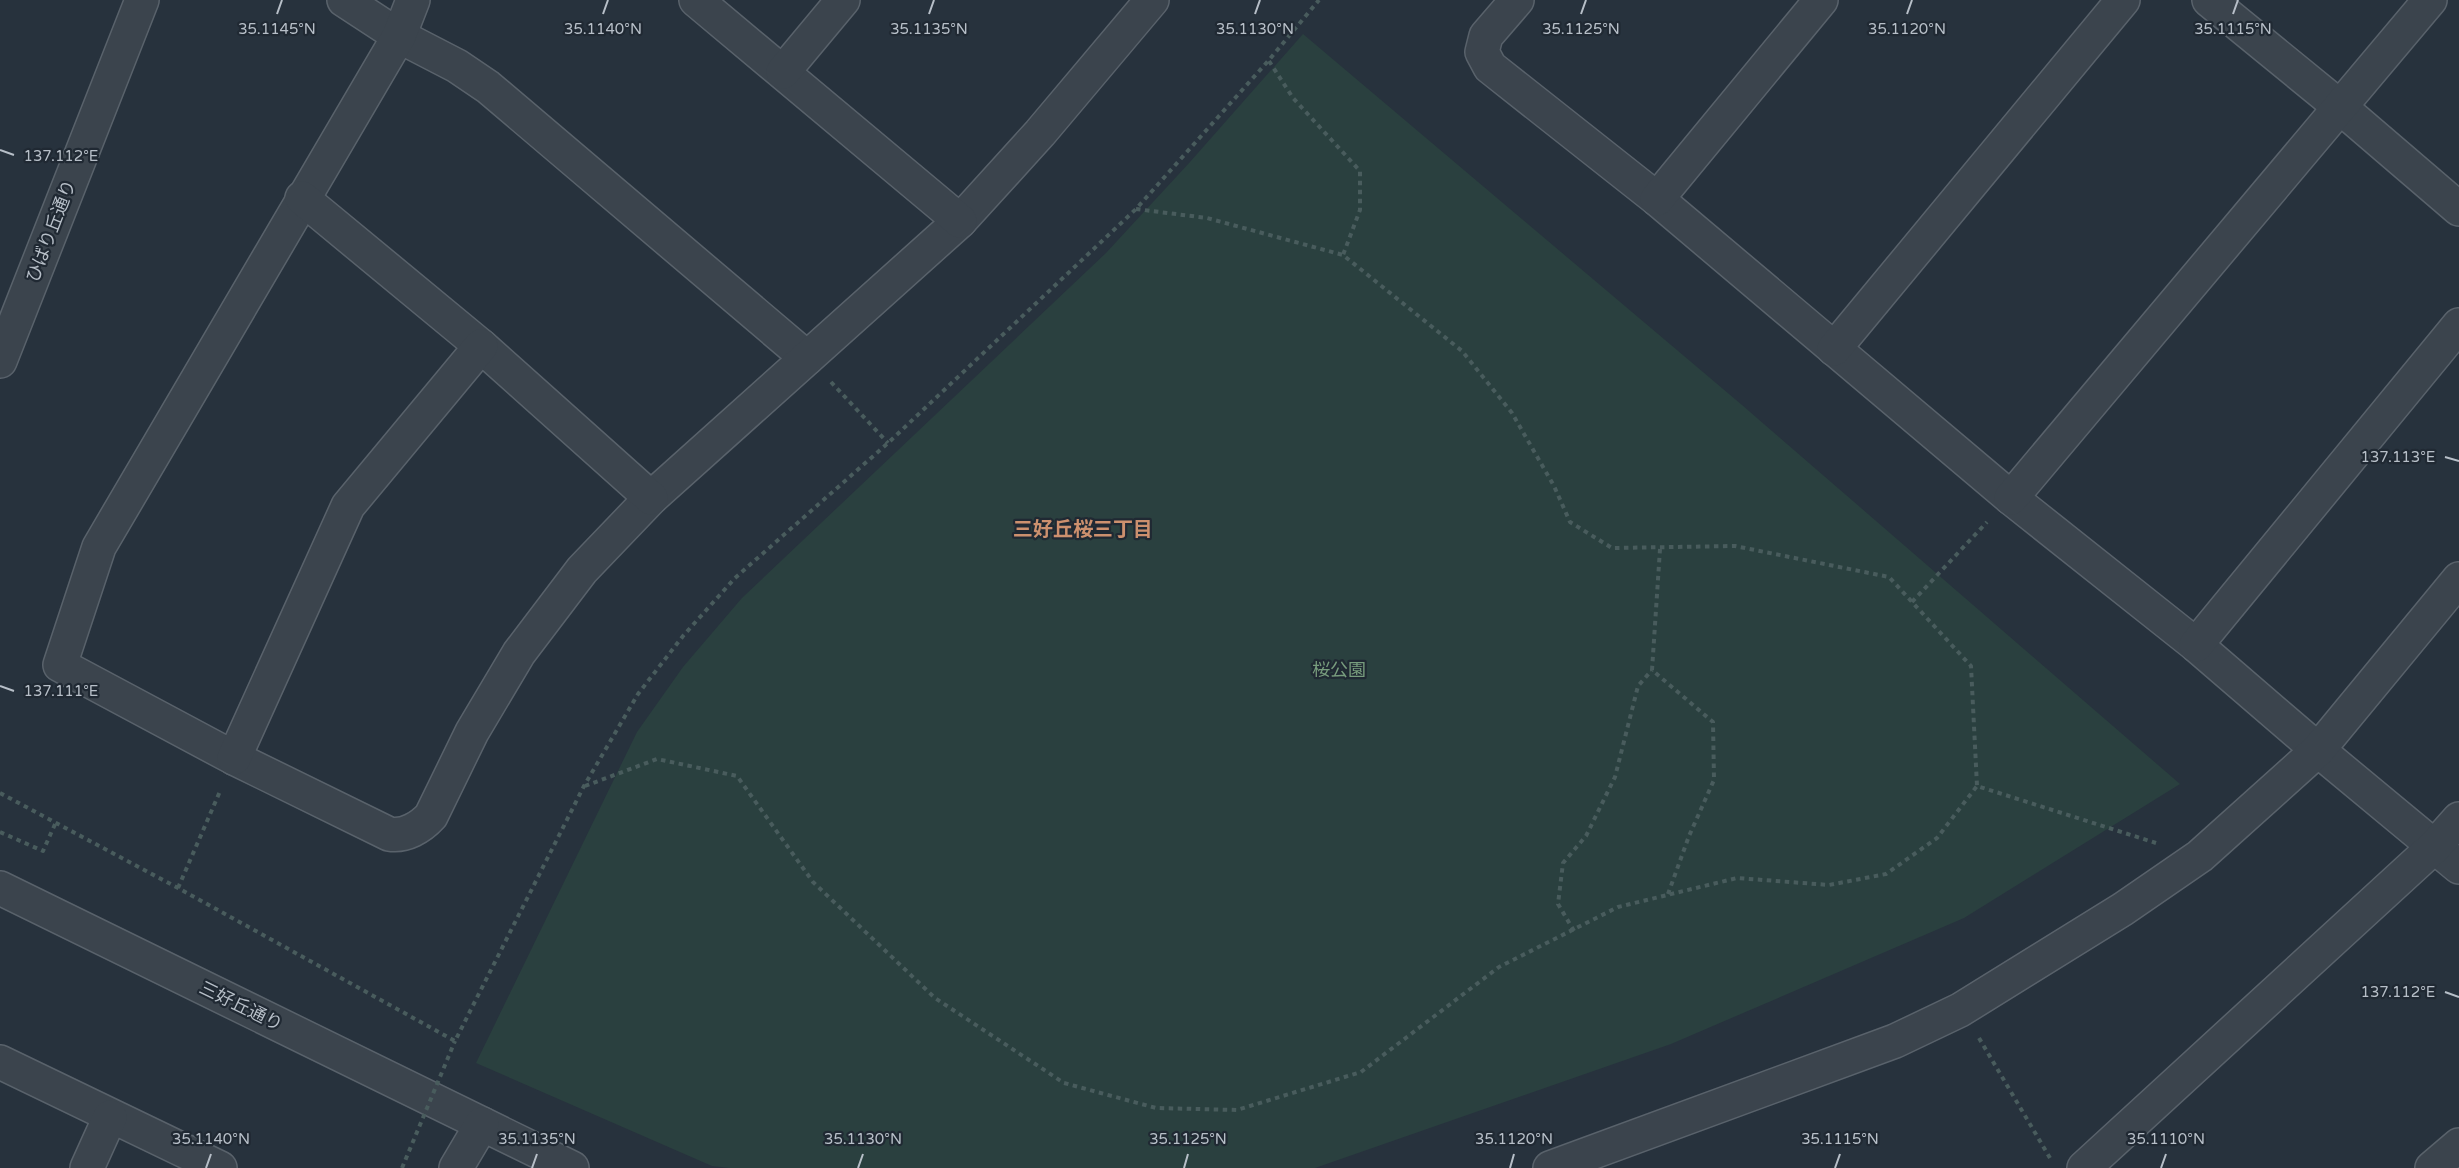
<svg xmlns="http://www.w3.org/2000/svg" width="2459" height="1168" viewBox="0 0 2459 1168" font-family="'Varela Round','Noto Sans JP',sans-serif">
<rect width="100%" height="100%" fill="#27323d"/>
<!-- green -->
<polygon fill="#2a403f" points="1303,34 1742,405 2180,784 1964,918 1671,1044 1315,1168 730,1168 712,1166 476,1063 637,732 683,667 742,598 1106,253 1190,162"/>
<g fill="none" stroke-linecap="round" stroke-linejoin="round">
<defs>
<g id="minor">
<polyline points="344,0 399,36 457,66 488,87 807,358"/>
<path d="M413,0L399,36L99,547L60,665L234,758L389,834C405,837 421,827 431,816L472,732L519,653L582,570L651,498L960,221L1040,133L1152,0"/>
<polyline points="696,0 960,221"/>
<polyline points="1517,0 1486,36 1482,52 1490,67 1657,199 2011,498 2196,645 2318,750 2459,867"/>
<polyline points="2209,0 2340,107 2459,209"/>
<polyline points="783,72 843,0"/>
<polyline points="302,198 481,346 651,498"/>
<polyline points="1657,199 1821,0"/>
<polyline points="1834,349 2123,0"/>
<polyline points="0,361 142,0"/>
<polyline points="2011,498 2430,0"/>
<polyline points="2196,645 2459,325"/>
<polyline points="234,758 348,506 481,346"/>
<polyline points="0,888 572,1168"/>
<polyline points="0,1062 220,1168"/>
<polyline points="87,1168 110,1117"/>
<polyline points="456,1168 482,1124"/>
<polyline points="1550,1168 1895,1041 1960,1010 2123,909 2200,856 2318,750 2459,579"/>
<polyline points="2084,1168 2435,846 2459,819"/>
<polyline points="2432,1168 2459,1145"/>
</g>
</defs>
<!-- minor casing -->
<use href="#minor" stroke="#59626b" stroke-width="36"/>
<!-- path -->
<g stroke="#495c5d" stroke-width="4" stroke-dasharray="4.5 4.5" stroke-linecap="butt">
<polyline points="1269,61 1293,98 1360,171 1360,210 1343,255"/>
<polyline points="1136,209 1207,218 1343,255 1462,351 1512,413 1554,486 1570,522 1612,548 1735,546 1889,577 1971,666 1977,786"/>
<polyline points="831,382 888,443"/>
<polyline points="1660,549 1652,670 1713,722 1714,780 1689,836 1668,894"/>
<polyline points="1912,602 1987,522"/>
<polyline points="585,786 657,759 737,776 813,882 935,998 1064,1083 1156,1108 1237,1110 1361,1072 1499,967 1618,907 1737,878 1829,885 1886,874 1937,838 1977,786 2156,843"/>
<polyline points="0,793 178,888 455,1041 584,786 638,694 683,636 735,578 888,443 1136,209 1269,60 1319,0"/>
<polyline points="0,832 43,851 56,822"/>
<polyline points="178,888 221,789"/>
<polyline points="1574,931 1558,904 1563,863 1586,836 1615,777 1638,686 1652,670"/>
<polyline points="1979,1038 2050,1158"/>
</g>
<!-- minor -->
<use href="#minor" stroke="#3b444d" stroke-width="33"/>
<!-- path-bridge -->
<polyline stroke="#495c5d" stroke-width="4" stroke-dasharray="4.5 4.5" stroke-linecap="butt" points="402,1168 455,1041"/>
</g>
<!-- ticks -->
<path fill="none" stroke="#b7bfc8" stroke-width="2" d="M277,14L282,0M603,14L608,0M929,14L934,0M1255,14L1260,0M1581,14L1586,0M1907,14L1912,0M2233,14L2238,0M0,150L14,155M2445,457L2459,461M0,686L14,691M2445,992L2459,997M206,1168L211,1154M532,1168L537,1154M858,1168L863,1154M1184,1168L1188,1154M1510,1168L1514,1154M1835,1168L1840,1154M2161,1168L2166,1154"/>
<g text-anchor="middle" dominant-baseline="central" stroke-width="4.5" stroke-linejoin="round" paint-order="stroke">
<!-- street labels -->
<g font-size="18" fill="#b7bfc8" stroke="#202933">
<text transform="translate(51 231) rotate(-69)">ひばり丘通り</text>
<text transform="translate(241 1006) rotate(26)">三好丘通り</text>
</g>
<!-- park labels -->
<g font-size="18" fill="#779c7d" stroke="#202933">
<text x="1339" y="670">桜公園</text>
</g>
<!-- neighbourhood labels -->
<g font-size="20" font-weight="bold" fill="#cc906e" stroke="#202933">
<text x="1083" y="530">三好丘桜三丁目</text>
</g>
</g>
<g font-size="15" text-anchor="middle" fill="#b7bfc8" stroke="#202933" stroke-width="4.5" stroke-linejoin="round" paint-order="stroke">
<text x="277" y="34">35.1145°N</text>
<text x="603" y="34">35.1140°N</text>
<text x="929" y="34">35.1135°N</text>
<text x="1255" y="34">35.1130°N</text>
<text x="1581" y="34">35.1125°N</text>
<text x="1907" y="34">35.1120°N</text>
<text x="2233" y="34">35.1115°N</text>
<text x="61" y="161">137.112°E</text>
<text x="2398" y="462">137.113°E</text>
<text x="61" y="696">137.111°E</text>
<text x="2398" y="997">137.112°E</text>
<text x="211" y="1144">35.1140°N</text>
<text x="537" y="1144">35.1135°N</text>
<text x="863" y="1144">35.1130°N</text>
<text x="1188" y="1144">35.1125°N</text>
<text x="1514" y="1144">35.1120°N</text>
<text x="1840" y="1144">35.1115°N</text>
<text x="2166" y="1144">35.1110°N</text>
</g>
</svg>
